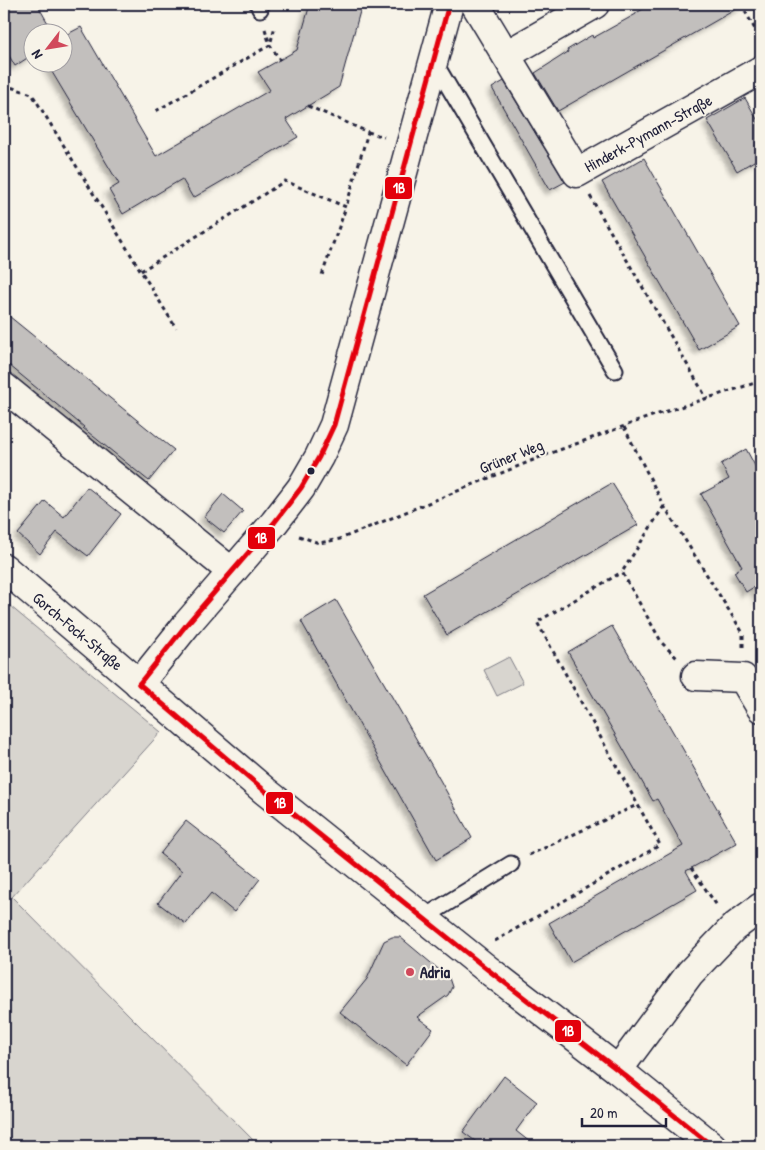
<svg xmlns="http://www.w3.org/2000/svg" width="765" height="1150" viewBox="0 0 765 1150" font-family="'Patrick Hand',sans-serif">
<defs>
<filter id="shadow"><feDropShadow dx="-4.5" dy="4.5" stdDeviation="2.5" flood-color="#0004"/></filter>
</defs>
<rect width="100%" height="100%" fill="#f7f3e8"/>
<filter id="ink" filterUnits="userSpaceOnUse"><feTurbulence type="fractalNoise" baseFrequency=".02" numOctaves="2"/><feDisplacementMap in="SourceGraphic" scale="10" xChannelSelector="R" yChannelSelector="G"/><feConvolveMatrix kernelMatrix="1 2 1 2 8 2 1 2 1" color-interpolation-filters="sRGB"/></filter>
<g filter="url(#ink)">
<!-- green -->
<g fill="#d8d5cf" stroke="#7d7c85">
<polygon points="4,601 161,732 12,897 259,1146 4,1146"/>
<polygon points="509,657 523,683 497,696 484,670"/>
</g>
<!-- building -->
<g fill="#c2bfbd" stroke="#22223b" filter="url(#shadow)">
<polygon points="4,4 37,4 53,32 32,32 32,55 15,66 4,47"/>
<polygon points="310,4 362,4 339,87 286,119 298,137 193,198 182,179 123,214 109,190 119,184 46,62 62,62 62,37 81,27 156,156 270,90 258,72 297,50"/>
<polygon points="652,4 745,4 558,111 535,73 568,52 567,50 592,35 593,38 636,14 636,13"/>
<polygon points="504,81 565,182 550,190 492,88"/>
<polygon points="745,98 761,126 761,157 737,171 707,120"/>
<polygon points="644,158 740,326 699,350 602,182"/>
<polygon points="4,312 174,450 149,481 83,428 84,427 4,361"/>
<polygon points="746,449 761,477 761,601 754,587 746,592 734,572 742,567 701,494 729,479 721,464"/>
<polygon points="612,483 638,525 447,635 423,594"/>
<polygon points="87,487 121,514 88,556 57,532 40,554 18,534 45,501 64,517"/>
<polygon points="223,494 243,511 224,533 204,517"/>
<polygon points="336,600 440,780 472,838 436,860 301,621"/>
<polygon points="612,626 737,843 686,871 697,890 571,962 549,923 683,846 657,799 653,801 568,652"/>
<polygon points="186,821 260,879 234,912 211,893 186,924 158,903 182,871 160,854"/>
<polygon points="392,937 400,937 449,978 452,987 448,995 417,1017 433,1029 406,1065 340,1012 367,979 384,941"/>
<polygon points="504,1076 537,1102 516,1131 535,1146 482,1146 463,1132"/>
</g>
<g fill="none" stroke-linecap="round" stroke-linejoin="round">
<defs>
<g id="service">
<polyline points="258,4 260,9"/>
<polyline points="433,60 615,370"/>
<polyline points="423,918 511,864"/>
</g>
<g id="minor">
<polyline points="475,4 577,173 761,70"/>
<polyline points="506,55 595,4"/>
<polyline points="4,387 232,572"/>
<polyline points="4,568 265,791 487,969 618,1070 712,1146"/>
<polyline points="696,676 743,678 761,708"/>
<polyline points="139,684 187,624 274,523 301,488 319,457 334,425 449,4"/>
<polyline points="618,1070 690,973 733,928 761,907"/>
</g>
</defs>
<!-- service casing -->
<use href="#service" stroke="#22223b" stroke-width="19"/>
<!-- minor casing -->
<use href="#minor" stroke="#22223b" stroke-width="31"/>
<!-- path -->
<g stroke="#22223b" stroke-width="3" stroke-dasharray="4 4" stroke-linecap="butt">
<polyline points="741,4 761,40"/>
<polyline points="265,29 270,45 280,60"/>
<polyline points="4,85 32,94 176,328"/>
<polyline points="308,106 368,132 346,207"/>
<polyline points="156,111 270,45 275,26"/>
<polyline points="368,132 384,137"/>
<polyline points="590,196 707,399"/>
<polyline points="141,271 285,181 346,207 321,278"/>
<polyline points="624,427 664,506 743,633 743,651"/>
<polyline points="664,506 622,572 662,643 677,658"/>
<polyline points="299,536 319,543 340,539 543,456 652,416 761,381"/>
<polyline points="529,855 637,805"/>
<polyline points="691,868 718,907"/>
<polyline points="495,941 660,845 537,622 622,572"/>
</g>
<!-- service -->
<use href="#service" stroke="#f7f3e8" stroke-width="15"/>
<!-- minor -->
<use href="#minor" stroke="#f7f3e8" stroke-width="28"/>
<defs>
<g id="bus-1">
<polyline points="139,684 187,624 274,523 301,488 319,457 334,425 449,4"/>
<polyline points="139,684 265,791 487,969 618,1070 712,1146"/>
</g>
</defs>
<!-- bus-1 casing -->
<use href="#bus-1" stroke="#f7f3e8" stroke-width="9"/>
<!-- bus-1 -->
<use href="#bus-1" stroke="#e3000b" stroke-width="5"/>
</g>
</g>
<!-- markers -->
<circle fill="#22223b" stroke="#f7f3e8" stroke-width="2" cx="311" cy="471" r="4.5"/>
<circle fill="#d1495b" stroke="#f7f3e8" stroke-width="2" cx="410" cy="972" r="5"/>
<g text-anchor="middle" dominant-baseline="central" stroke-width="4" stroke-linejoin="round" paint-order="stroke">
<!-- street labels -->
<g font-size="16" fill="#22223b" stroke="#f7f3e8">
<text transform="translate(648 133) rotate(-29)">Hinderk-Pymann-Straße</text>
<text transform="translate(511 456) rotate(-22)">Grüner Weg</text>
<text transform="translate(78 631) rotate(40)">Gorch-Fock-Straße</text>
</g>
<!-- poi labels -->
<g font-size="16" font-weight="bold" fill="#22223b" stroke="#f7f3e8" text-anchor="start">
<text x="420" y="972">Adria</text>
</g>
</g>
<g stroke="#f7f3e8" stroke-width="2">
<rect x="384" y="176" width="29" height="24" rx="5" fill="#e3000b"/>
<rect x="247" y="526" width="29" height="24" rx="5" fill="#e3000b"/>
<rect x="265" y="791" width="29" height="24" rx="5" fill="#e3000b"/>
<rect x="554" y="1019" width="28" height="24" rx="5" fill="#e3000b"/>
</g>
<g font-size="14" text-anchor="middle" font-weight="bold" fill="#fff">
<text x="399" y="193">1B</text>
<text x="261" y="543">1B</text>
<text x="280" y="808">1B</text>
<text x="568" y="1036">1B</text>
</g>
<!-- margin -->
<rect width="765" height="1150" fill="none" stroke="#f7f3e8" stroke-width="20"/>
<rect x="10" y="10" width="745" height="1130" fill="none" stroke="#22223b" stroke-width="2" filter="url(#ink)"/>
<!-- north arrow -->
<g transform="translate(48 48) rotate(239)"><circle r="24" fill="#f7f3e8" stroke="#a29fa3"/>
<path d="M0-4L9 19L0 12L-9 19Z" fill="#d1495b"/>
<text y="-8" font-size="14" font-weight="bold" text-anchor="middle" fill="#22223b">N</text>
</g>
<!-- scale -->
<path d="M582 1118v8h84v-8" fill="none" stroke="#22223b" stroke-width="2.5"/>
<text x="590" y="1118" font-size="15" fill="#22223b" stroke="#f7f3e8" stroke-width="4" paint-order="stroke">20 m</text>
</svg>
